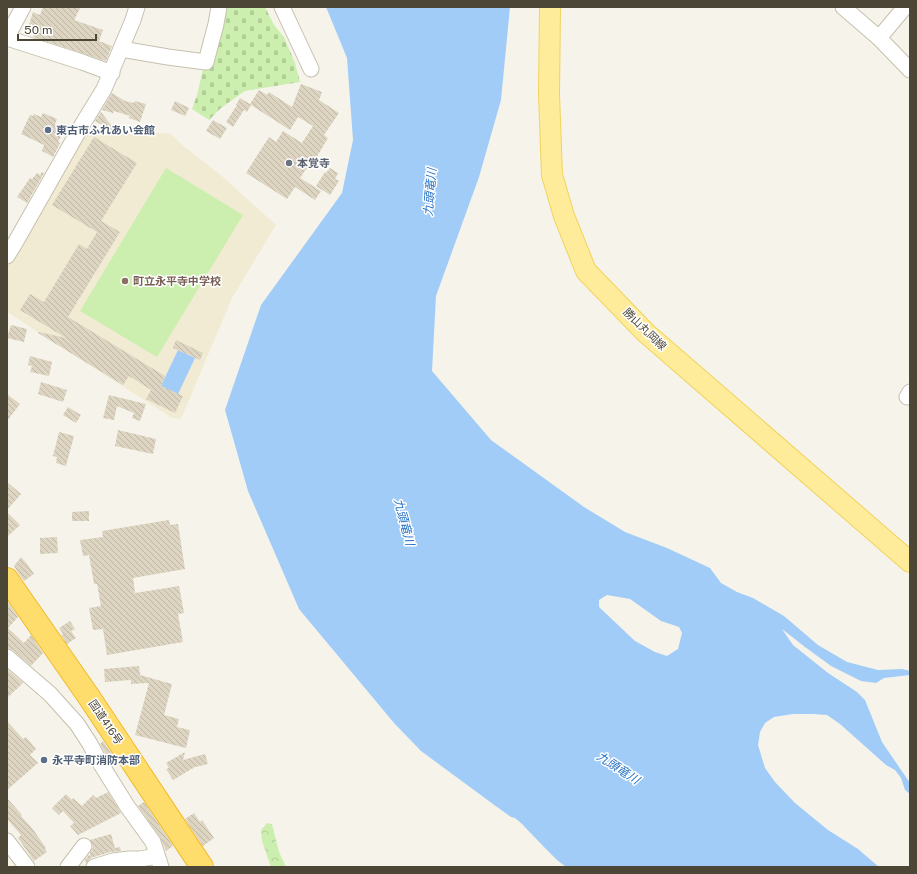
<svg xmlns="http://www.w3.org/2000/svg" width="917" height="874" viewBox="0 0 917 874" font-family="'Public Sans','Noto Sans JP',sans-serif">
<defs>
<pattern id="forest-crowns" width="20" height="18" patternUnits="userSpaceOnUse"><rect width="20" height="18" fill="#ccefaf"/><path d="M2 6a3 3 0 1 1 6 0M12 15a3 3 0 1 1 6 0" fill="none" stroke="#b1ce97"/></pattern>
<pattern id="cemetery-stones" width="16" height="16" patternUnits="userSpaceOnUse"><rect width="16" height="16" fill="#ccefaf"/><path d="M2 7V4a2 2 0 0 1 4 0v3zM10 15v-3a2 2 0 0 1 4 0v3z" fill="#b1ce97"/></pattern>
<pattern id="building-back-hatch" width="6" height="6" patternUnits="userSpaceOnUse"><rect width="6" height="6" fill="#ddd4c1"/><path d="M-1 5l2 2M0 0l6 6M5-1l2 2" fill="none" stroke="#bfb7a6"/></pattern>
</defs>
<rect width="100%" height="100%" fill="#f6f4ea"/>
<!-- education -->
<polygon fill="#f1ebd3" points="170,133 180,143 223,177 276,225 232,298 181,419 172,418 7,312 7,263 86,135"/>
<!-- forest -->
<polygon fill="url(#forest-crowns)" points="267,823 272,824 279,852 286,867 271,867 262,841 261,830"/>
<!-- cemetery -->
<polygon fill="url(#cemetery-stones)" points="221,7 265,7 274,25 284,37 295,63 300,82 245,91 221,108 209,120 192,109 197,95 204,65"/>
<!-- pitch -->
<polygon fill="#ccefaf" points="166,168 243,215 157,357 80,311"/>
<!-- water -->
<g fill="#a1ccf8" fill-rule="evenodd">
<path d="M326,7H510L501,100L479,177L436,296L432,371L491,440L584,507L625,532L667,548L710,568L721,583L737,592L753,598L784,616L818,645L847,662L878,670L902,669L910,671V675L884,678L876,683L861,681L831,666L805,647L782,629L793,645L828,673L857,692L865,700L882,742L910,783V794L905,790L901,778L895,770L886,765L840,724L827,715L813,714H793L774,717L765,723L760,732L758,745L765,768L775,782L795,803L828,830L858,849L879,867H566L557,860L543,846L522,824L515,818L511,817L497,807L421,751L394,723L299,609L248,491L225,410L261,305L342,193L353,140L347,58ZM607,595L630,599L661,621L679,627L682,633L678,649L667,656L655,652L635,641L599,607V600Z"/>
<polygon points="178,350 195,358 178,394 161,386"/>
</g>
<!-- building -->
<g fill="url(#building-back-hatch)">
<polygon points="43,7 81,7 74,20 103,30 99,41 112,46 106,61 33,37 35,30 28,28 33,12 40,15"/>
<polygon points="301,84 322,92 319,100 339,113 324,135 328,138 313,163 311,162 300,178 321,191 315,200 295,187 287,199 246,173 269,137 276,142 283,131 302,143 313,126 298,117 290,130 251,105 247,112 244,110 233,127 226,122 237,105 236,105 240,98 250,104 259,90 267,95 269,92 292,107"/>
<polygon points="112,93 125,101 134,103 135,101 146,104 140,122 129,118 130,116 114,111 113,113 102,110"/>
<polygon points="175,101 189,108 185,116 171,110"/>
<polygon points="101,112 118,134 95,121"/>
<polygon points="43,113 57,119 55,124 59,126 58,129 63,132 58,142 60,143 53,157 42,151 44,145 21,134 30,115 33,116 34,114 41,117"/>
<polygon points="213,120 227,128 220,139 206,131"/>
<polygon points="94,137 137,163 101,221 120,232 68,317 165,376 161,386 183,396 175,413 146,399 151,390 129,376 123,385 38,333 39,332 66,338 20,310 30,294 44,302 79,244 87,249 97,232 52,205"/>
<polygon points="330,168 338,173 335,179 339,181 330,195 316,186 325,172 326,173"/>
<polygon points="42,172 44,173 27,203 17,197 30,178 32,179 37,173 40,175"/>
<polygon points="11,325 27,329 24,342 7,338"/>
<polygon points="176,340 203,353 200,360 173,348"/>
<polygon points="30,356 52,362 49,376 30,372 32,366 28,365"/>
<polygon points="41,382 67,390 63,402 38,394"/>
<polygon points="7,394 20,404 7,421"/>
<polygon points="109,395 146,404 140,421 132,418 134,413 117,406 114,420 103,418"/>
<polygon points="68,407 81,415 76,423 63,415"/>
<polygon points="118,430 156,439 153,454 115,446"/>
<polygon points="59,432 74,436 66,466 56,463 57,457 53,456"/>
<polygon points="7,482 21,494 7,510"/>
<polygon points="89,511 89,521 72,521 72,512"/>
<polygon points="7,512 20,525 7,537"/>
<polygon points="169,520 170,525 178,524 185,569 133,578 135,593 179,586 184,613 178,614 183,642 107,655 103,629 93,630 89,608 101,606 97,584 94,584 89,555 83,556 80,540 103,537 102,531"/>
<polygon points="57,537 58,553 40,554 40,538"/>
<polygon points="21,557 28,565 34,574 24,581 17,571 14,566"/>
<polygon points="7,601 18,617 8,628 24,643 31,635 43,653 31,666 13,650 7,648"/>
<polygon points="70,621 75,629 71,631 76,638 67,644 61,635 63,634 59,628"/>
<polygon points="139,666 140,675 172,684 164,715 179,719 177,727 190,730 186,748 135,735 149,683 131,684 131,680 105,682 104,669"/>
<polygon points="7,669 23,683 7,698"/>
<polygon points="7,721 23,739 26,737 36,749 30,755 38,763 7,790"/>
<polygon points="103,741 117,762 112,765 100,744"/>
<polygon points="185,752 183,760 205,754 208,764 195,767 173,780 166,769 169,768 166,763"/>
<polygon points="108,792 121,813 78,835 70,826 74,823 63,811 59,815 52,808 66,794 72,800 73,798 82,806 93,795 96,798"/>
<polygon points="7,798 22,815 21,816 32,828 46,848 45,849 47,852 34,861 18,838 21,835 7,819"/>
<polygon points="144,802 173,846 166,851 160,837 138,806"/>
<polygon points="194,813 200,822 202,820 214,838 203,846 185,819"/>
<polygon points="111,834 115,848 120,847 121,851 110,852 91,858 88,861 86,864 85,860 88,856 90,855 90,853 93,848 92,843 90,840"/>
</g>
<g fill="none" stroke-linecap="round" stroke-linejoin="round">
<defs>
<g id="minor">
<polyline points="282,7 311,69"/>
<polyline points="843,7 879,38 910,70"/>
<polyline points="7,37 23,7"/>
<polyline points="7,38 82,62 112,73"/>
<polyline points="879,38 905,7"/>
<polyline points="121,49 168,57 206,62 216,24 219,7"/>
<polyline points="7,256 15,243 82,125 104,89 133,20 137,7"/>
<polyline points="907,397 910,392"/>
<polyline points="7,657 50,694 77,724 90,744 99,761 127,806 153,842 161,867"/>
<polyline points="7,841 27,867"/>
<polyline points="68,867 84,846"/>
<polyline points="94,867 113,861 129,859 140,859 157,856"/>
</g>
<polyline id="major" points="550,7 549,94 552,175 564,216 586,271 646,333 910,562"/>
<polyline id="highway" points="7,579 89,697 202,867"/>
</defs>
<!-- minor casing -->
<use href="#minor" stroke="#c6c0ae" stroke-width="17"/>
<!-- major casing -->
<use href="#major" stroke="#f1d35d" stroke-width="22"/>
<!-- highway casing -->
<use href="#highway" stroke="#efba2c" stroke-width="24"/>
<!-- minor -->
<use href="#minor" stroke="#fff" stroke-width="15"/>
<!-- major -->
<use href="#major" stroke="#ffec9b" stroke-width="20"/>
<!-- highway -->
<use href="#highway" stroke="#ffdd6d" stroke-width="22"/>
</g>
<!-- markers -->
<g fill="#5c6f8a" stroke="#fff" stroke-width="1.5">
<circle cx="48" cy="130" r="4"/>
<circle cx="44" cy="760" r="4"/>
</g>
<circle fill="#6b7280" stroke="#fff" stroke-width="1.5" cx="289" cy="163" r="4"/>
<circle fill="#8d6e63" stroke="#fff" stroke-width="1.5" cx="125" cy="281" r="4"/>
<g text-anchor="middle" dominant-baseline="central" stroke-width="3" stroke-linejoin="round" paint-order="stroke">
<!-- service labels -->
<g font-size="11" font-weight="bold" fill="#4e5e75" stroke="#fff" text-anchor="start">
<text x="56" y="130">東古市ふれあい会館</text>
<text x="52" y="760">永平寺町消防本部</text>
</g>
<!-- worship labels -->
<g font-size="11" font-weight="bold" fill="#5b616d" stroke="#fff" text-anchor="start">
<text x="297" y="163">本覚寺</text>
</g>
<!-- education labels -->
<g font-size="11" font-weight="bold" fill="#785e54" stroke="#fff" text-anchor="start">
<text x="133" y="281">町立永平寺中学校</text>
</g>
<!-- street labels -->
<g font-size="11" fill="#4c4637" stroke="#fff">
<text transform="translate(645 329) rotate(44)">勝山丸岡線</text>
<text transform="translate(106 722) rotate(56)">国道416号</text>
</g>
<!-- water labels -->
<g font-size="12" font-style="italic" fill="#2270c5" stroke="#fff">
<text transform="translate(430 192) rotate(-85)">九頭竜川</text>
<text transform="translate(404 522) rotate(75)">九頭竜川</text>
<text transform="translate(618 768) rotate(33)">九頭竜川</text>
</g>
</g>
<!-- border -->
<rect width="917" height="874" fill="none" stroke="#4c4637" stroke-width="16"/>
<!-- scale -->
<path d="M18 34v6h78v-6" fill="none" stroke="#4c4637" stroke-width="2"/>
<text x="24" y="34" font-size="12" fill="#4c4637" stroke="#ffffff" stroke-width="3" paint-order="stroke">50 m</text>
</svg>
